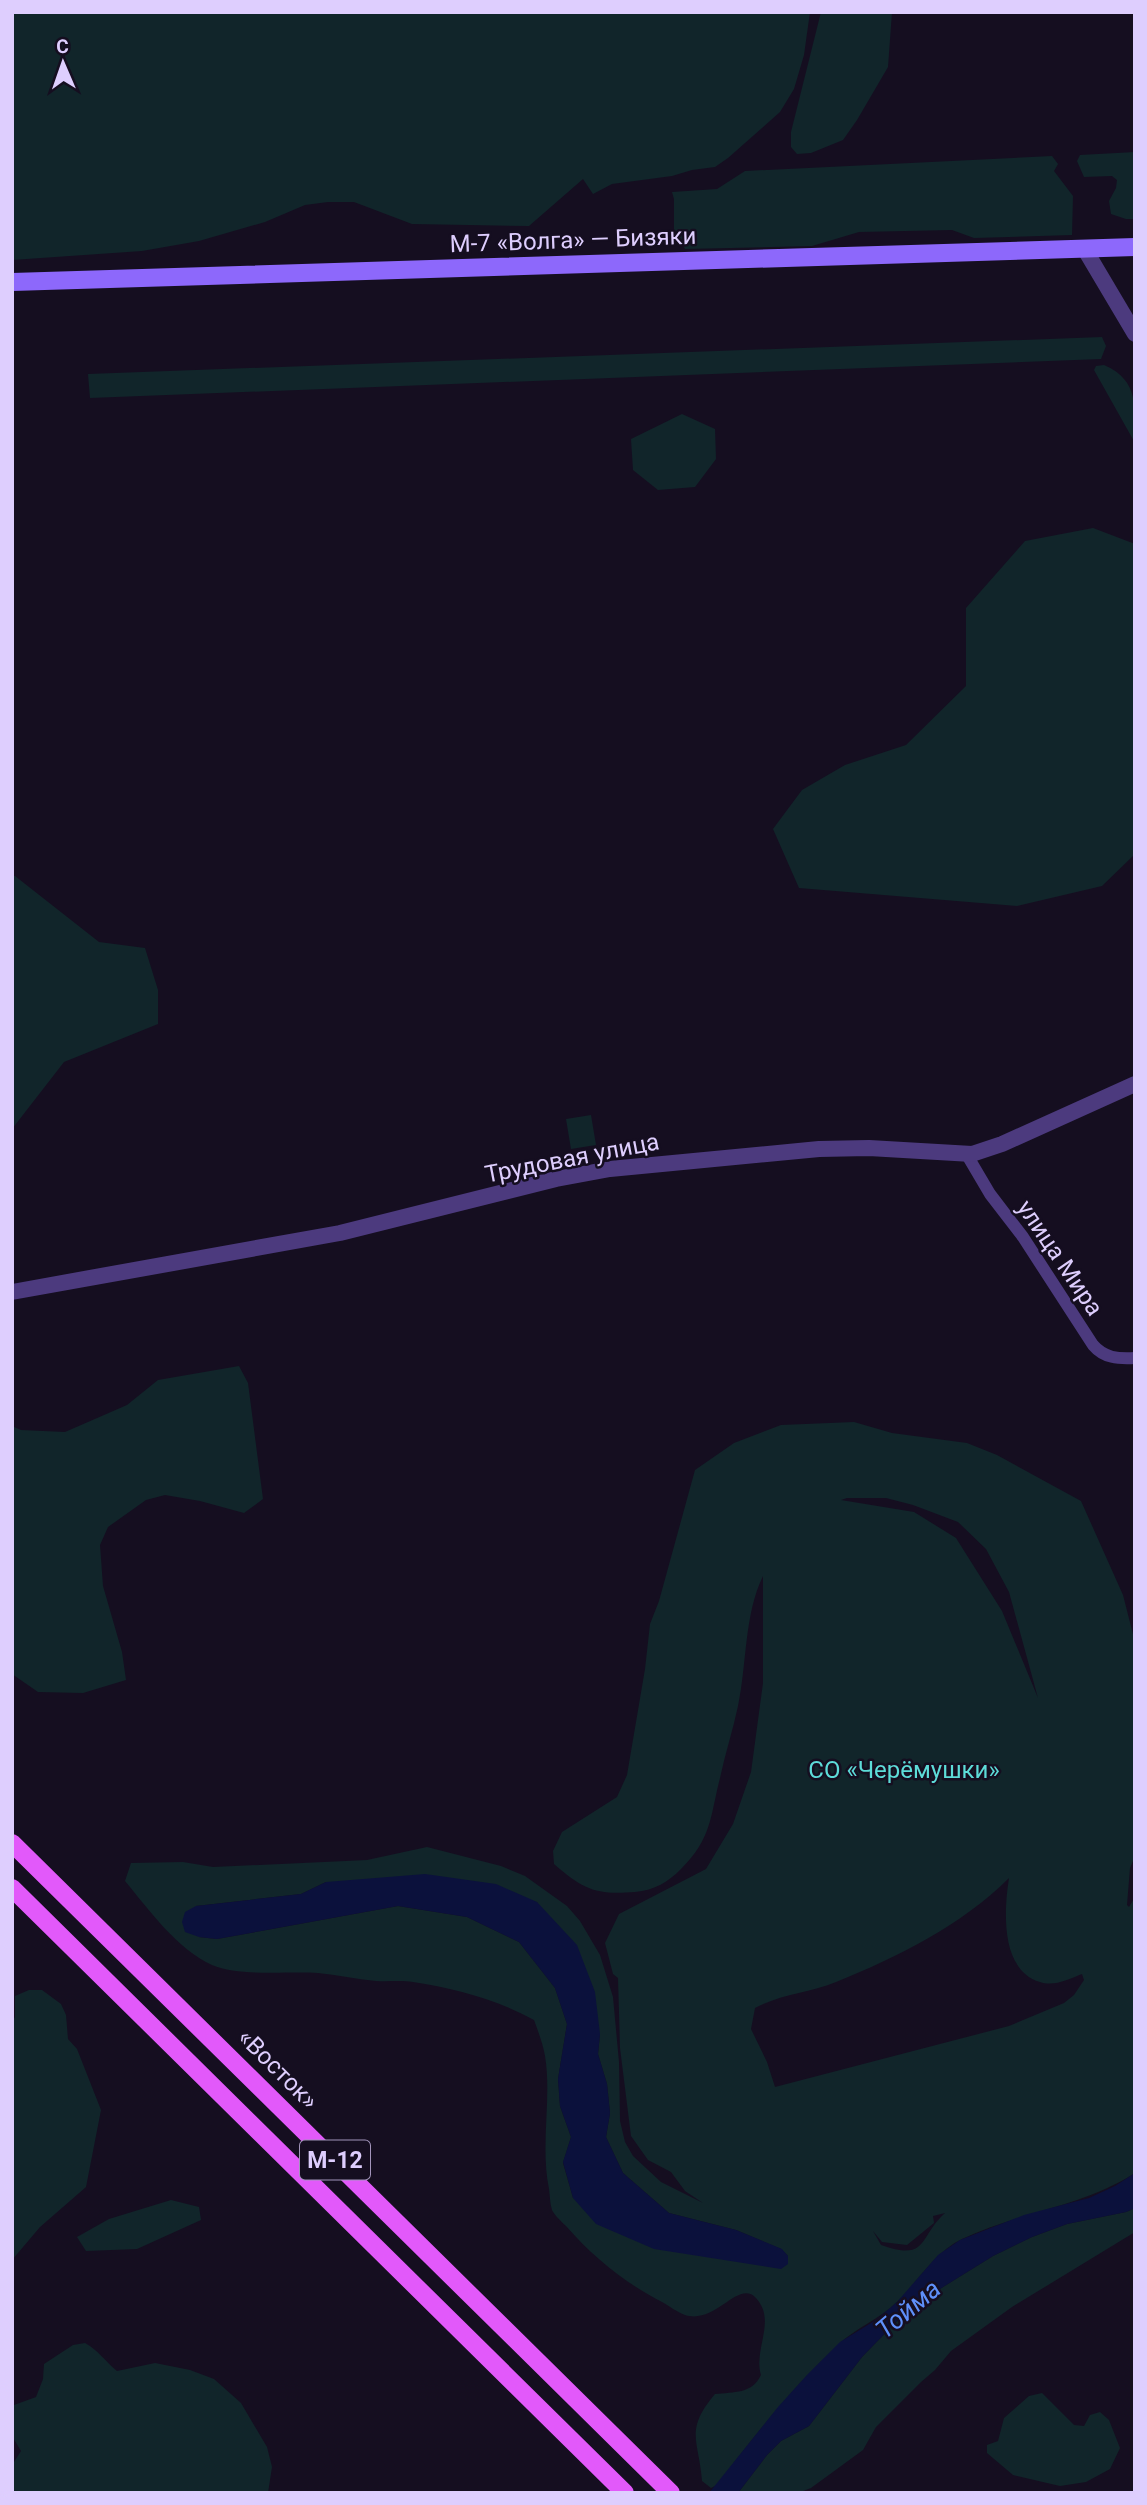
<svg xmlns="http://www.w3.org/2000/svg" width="1147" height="2505" viewBox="0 0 1147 2505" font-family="Roboto,sans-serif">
<rect width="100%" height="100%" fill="#150e20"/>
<!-- green -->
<g fill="#11252a" fill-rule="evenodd">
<polygon points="12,12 810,12 804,55 794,89 780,112 728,158 715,167 692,170 672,176 612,184 593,194 583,179 529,226 412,224 354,202 328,202 305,205 265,222 199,241 142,251 12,260"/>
<polygon points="821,12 892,12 888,67 857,120 843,140 811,153 797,154 791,147 791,132"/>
<polygon points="1135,152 1135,219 1126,219 1111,214 1109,201 1116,188 1117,180 1112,176 1084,177 1077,161 1080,155"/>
<polygon points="1052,156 1058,164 1054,171 1073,196 1072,235 974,238 952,230 859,232 812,246 685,249 674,230 674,199 672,192 717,189 745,171"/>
<polygon points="1102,337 1106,346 1101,359 90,398 88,374"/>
<path d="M1104,365C1140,380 1135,410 1135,443L1094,370L1096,366Z"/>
<polygon points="682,414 715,429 716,459 695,487 658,490 633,470 631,439"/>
<polygon points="1093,528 1135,544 1135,854 1102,886 1017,906 799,888 773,829 802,790 845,765 906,745 966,686 966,608 1025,541"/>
<polygon points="12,876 15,876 99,942 145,948 158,990 158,1024 64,1062 12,1129"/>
<polygon points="591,1115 596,1145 571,1149 566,1119"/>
<polygon points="239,1366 248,1383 263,1499 244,1513 200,1501 165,1495 146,1500 108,1527 100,1545 103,1586 122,1652 126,1680 83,1693 38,1692 12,1674 12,1426 21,1430 65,1432 127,1405 158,1380"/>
<path d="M854,1422L892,1433L967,1443L997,1455L1081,1501L1123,1595L1135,1642V1856L1130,1868L1127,1905L1129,1907L1135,1897V2173C1082,2207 1019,2212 962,2239C935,2252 919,2280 898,2301C879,2320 855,2328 838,2345C793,2387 754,2436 717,2485L711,2488L702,2481C699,2440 684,2431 715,2394C734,2392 752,2394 761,2375C753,2349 777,2321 756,2298C738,2279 716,2325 685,2315C677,2312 669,2306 662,2302C625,2283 593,2257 566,2226C562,2222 555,2216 552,2210C550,2204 550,2196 549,2189C540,2145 552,2098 545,2056C543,2044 538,2031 534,2020C498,2000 454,1988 413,1982C401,1980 388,1982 376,1981C356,1979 337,1975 318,1973C287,1971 240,1977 212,1965C177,1949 149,1910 125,1881L131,1863L183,1862L213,1867L367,1860L427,1847L501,1866L525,1876L567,1906L580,1921L600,1955L613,1997L619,2062L620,2121L625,2142L633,2156L661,2182L703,2203L685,2191L671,2172L648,2160L631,2136L620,2048L618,1978L613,1974L605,1943L619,1914L706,1869L733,1824L751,1772L763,1683V1576C744,1615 747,1664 738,1706C733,1730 725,1754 720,1778C710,1817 712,1838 681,1869C668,1882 655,1890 635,1892C596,1895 584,1890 554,1864L553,1851L562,1832L617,1797L627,1775L645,1669L650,1624L659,1601L695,1470L734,1443L781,1425ZM847,1498H886L913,1505L958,1522L986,1549L1009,1592L1038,1698L1002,1611L956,1538L914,1512L841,1500ZM1009,1878C1004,1910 1000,1970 1040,1982C1054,1987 1069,1979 1082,1974L1084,1980L1074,1995L1064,2003L1009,2026L775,2087L767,2062L751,2029L755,2008C781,1994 809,1993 836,1982C898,1957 962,1925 1009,1878ZM326,1882L537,1902L600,2034L598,2054L607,2084L610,2113L606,2137L623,2173L669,2213L736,2230L781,2249L788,2256L573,2198L563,2163L571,2137L560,2106L558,2079L567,2024L555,1988L519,1942L467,1917L398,1906L217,1939L199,1937L196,1906L301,1894ZM945,2213C918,2237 929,2262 881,2245L873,2231L882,2242L907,2245L934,2223L933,2216Z"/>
<polygon points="29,1990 42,1990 61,2004 66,2015 68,2039 77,2049 101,2110 86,2187 40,2227 12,2260 12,2022 15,2017 15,1996"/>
<polygon points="171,2200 199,2207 201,2220 137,2249 86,2251 77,2237 109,2219"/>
<polygon points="1135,2208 1135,2232 1012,2307 951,2351 935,2370 921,2382 876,2427 863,2450 811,2488 798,2493 738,2493 767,2455 781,2441 809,2426 862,2357 900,2318 922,2300 993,2256 1032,2237 1067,2224 1126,2212"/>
<path d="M85,2343C98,2350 105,2361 117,2371L155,2363L190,2370L214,2379L241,2403L267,2447L272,2467L268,2493H12V2465L21,2451L12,2436L14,2405L36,2397L43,2379L44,2364L73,2345Z"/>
<polygon points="1042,2393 1074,2425 1084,2426 1090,2415 1100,2412 1109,2420 1120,2448 1110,2469 1086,2482 1060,2486 1013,2475 987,2453 987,2445 998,2441 1004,2418 1029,2396"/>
</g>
<!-- water -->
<g fill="#0b113c">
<polygon points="425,1874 496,1884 537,1902 577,1945 595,1992 600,2034 598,2054 607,2084 610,2113 606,2137 623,2173 669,2213 736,2230 782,2249 788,2256 788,2264 781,2269 654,2249 596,2224 573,2198 563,2162 571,2137 560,2106 558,2079 567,2024 555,1988 519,1942 467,1917 398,1906 217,1939 199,1937 185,1932 182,1922 185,1912 196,1906 301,1894 326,1882"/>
<polygon points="1135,2173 1135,2208 1126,2212 1067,2224 1032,2237 993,2256 922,2300 900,2318 862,2357 809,2426 781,2441 767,2455 738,2493 709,2493 778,2407 807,2375 840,2342 876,2320 897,2302 938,2255 960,2240 1024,2215 1089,2198 1115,2186"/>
</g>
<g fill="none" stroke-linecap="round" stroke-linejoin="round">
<!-- minor -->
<path stroke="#4c3a7e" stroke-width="12" d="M967,1155L990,1194L1023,1237L1093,1345C1104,1358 1118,1359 1135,1358"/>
<!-- tertiary -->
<g stroke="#4c3a7e" stroke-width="16">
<polyline points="1084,248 1135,334"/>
<polyline points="12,1292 340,1233 556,1179 610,1169 819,1149 869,1148 972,1154 1002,1144 1135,1084"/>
</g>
<!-- secondary -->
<polyline stroke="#8d68fb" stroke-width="18" points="12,282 1135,247"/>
<!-- primary -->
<g stroke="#e259fa" stroke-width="18">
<polyline points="12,1843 671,2493"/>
<polyline points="12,1888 625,2493"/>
</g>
</g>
<g text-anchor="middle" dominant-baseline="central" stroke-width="5" stroke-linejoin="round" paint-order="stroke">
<!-- shield labels -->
<rect fill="#150e20" stroke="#a294bb" stroke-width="2" x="300" y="2140.5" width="70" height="39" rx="5"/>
<g font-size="23" font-weight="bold" fill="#decefe">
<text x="335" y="2160">М-12</text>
</g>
<!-- street labels -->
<g font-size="24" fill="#decefe" stroke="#150e20">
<text transform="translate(573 240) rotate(-2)">М-7 «Волга» — Бизяки</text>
<text transform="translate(572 1158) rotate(-11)">Трудовая улица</text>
<text transform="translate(1060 1258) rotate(56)">улица Мира</text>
<text transform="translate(278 2069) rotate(45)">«Восток»</text>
</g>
<!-- park labels -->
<g font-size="24" fill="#5ddbd8" stroke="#150e20">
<text x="904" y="1770">СО «Черёмушки»</text>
</g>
<!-- water labels -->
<g font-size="26" font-style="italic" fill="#5f90fa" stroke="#150e20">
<text transform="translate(908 2309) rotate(-40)">Тойма</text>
</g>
</g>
<!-- border -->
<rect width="1147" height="2505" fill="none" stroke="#decefe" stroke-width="28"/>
<!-- north arrow -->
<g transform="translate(63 63) rotate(358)" stroke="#150e20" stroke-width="5" paint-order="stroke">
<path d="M0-5L12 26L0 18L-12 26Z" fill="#decefe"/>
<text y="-10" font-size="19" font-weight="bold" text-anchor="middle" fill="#decefe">С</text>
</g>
</svg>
